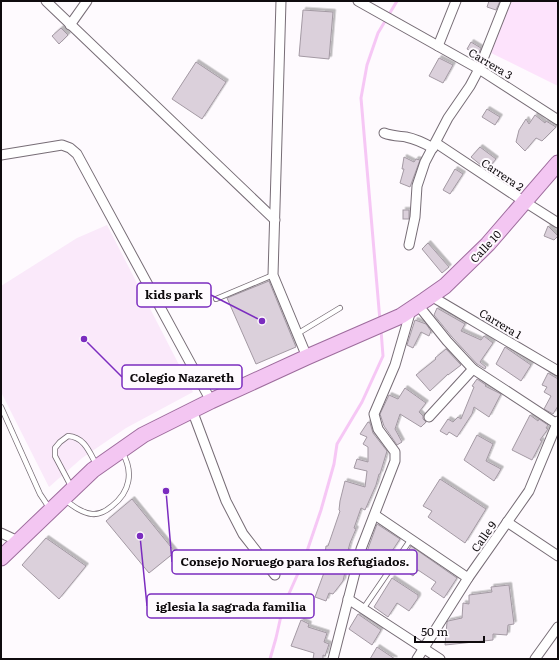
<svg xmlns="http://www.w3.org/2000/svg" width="559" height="660" viewBox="0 0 559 660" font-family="Literata,serif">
<defs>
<filter id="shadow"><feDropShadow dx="2.5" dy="-2.5" stdDeviation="0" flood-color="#0004"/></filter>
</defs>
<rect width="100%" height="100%" fill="#fefafe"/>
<!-- built -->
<polygon fill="#fae9fa" points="107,225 193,392 126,428 82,458 49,487 1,392 1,286 77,238"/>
<!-- green -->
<polygon fill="#fde3fc" points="512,1 558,1 558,86 489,52"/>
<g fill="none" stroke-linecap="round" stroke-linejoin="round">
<!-- stream -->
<g stroke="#f6c7f5" stroke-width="3">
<polyline points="380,321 361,98 367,65 378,33 397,1"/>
<polyline points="270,659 276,638 283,607 304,560 321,510 334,464 337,444 362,402 383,356 381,330"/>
</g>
</g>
<!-- building -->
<g fill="#dbd0db" stroke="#a399a3" filter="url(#shadow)">
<polygon points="489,1 500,1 496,10 487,7"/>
<polygon points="303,10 333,12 329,59 299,56"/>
<polygon points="61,28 68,35 59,44 52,36"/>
<polygon points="471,42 481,48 478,55 467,49"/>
<polygon points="439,58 453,65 443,83 429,76"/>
<polygon points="196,62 226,82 202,119 172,99"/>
<polygon points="487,109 500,117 495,125 482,117"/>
<polygon points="535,115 545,123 546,121 556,127 542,141 536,138 525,151 516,142 519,130 526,119 529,124"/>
<polygon points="480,147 496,159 487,170 471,157"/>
<polygon points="404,157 414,162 416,159 420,160 410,187 400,183 404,169 402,169"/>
<polygon points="455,169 463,174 450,194 443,190"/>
<rect x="403" y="210" width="6" height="9"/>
<polygon points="548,226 558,236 554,240 544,236"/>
<polygon points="428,243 449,267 442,273 422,249"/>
<polygon points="269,281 296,347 256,364 227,298"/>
<polygon points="437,308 465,324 461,331 481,340 484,336 493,343 480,362 486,367 485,369 477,364 452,337 434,315"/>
<polygon points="415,320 426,324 431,331 429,336 421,332 413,348 407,345"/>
<polygon points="505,347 531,365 521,381 496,364"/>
<polygon points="446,349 461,365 448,375 448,374 430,391 416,375 436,359 435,358"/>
<polygon points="548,373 558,379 558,406 553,414 544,409 551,396 544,392 547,387 542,385"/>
<polygon points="477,379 486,385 485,386 501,394 489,417 474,407 472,414 457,437 449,432 447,435 440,431 448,419 453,422 458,417 461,419 474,387 472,386"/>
<polygon points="405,388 426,403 419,412 423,416 423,419 426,422 421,427 400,414 395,429 402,442 397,445 384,426 380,414 389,395 398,399"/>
<polygon points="530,415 538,421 539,419 548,425 546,428 548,429 540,440 542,441 532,460 512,450"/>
<polygon points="368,422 370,423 373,433 387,451 380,474 379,474 376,485 365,510 361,508 354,528 356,529 350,543 347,554 349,554 343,581 333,594 329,593 326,601 315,597 325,570 318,568 322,554 325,554 326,546 328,546 340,511 339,510 340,501 345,481 365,487 367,471 354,468 357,459 368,462 368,447 363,444 367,437 360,434"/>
<polygon points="477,435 493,444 486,461 501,469 494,481 464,460"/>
<polygon points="440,479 486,509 465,543 428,517 432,511 423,506"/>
<polygon points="132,499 175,552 149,573 106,521"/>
<polygon points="377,524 400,539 382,566 365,557"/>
<polygon points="46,538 86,566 59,599 22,565"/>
<polygon points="411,546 457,578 444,598 431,589 436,582 418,570 413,576 399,566"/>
<polygon points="392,578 418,595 418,598 409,611 397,603 388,617 374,607"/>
<polygon points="509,585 514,624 508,625 507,635 493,634 493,640 445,645 447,622 448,621 462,618 463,603 469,604 469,595 492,592 491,587"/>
<polygon points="358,614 381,630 372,645 349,629"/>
<polygon points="301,620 309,624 308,627 327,633 324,642 329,644 325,656 323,655 323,659 313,659 314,653 291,646"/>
<polygon points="377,647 395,659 370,659"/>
</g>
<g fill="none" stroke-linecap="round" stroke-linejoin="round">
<defs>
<g id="lane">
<polyline points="216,299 273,275"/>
<polyline points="297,334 340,308"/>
<polyline points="1,407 40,494 50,509"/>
<path d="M72,488L55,456V448L60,442L68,436C84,437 89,451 96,464"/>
<path d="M65,500C73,506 82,513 92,514C100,515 106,511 112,506C130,492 134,472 122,452"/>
<polyline points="363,609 411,539"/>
</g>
<g id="street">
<polyline points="46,1 275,220"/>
<polyline points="281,1 273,275 307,357"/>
<polyline points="358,1 479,69 558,120"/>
<polyline points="70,25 87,1"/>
<polyline points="438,46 456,1"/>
<path d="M384,133C392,136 399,136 406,137C416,139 424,143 433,148"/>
<polyline points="436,143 525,202 558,223"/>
<polyline points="1,155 62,145 70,148 77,154 211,401"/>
<polyline points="409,245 415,217 417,186 425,162 448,118 470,86 479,69 506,1"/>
<polyline points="431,296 558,371"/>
<polyline points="418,305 447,341 473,369 557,424"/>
<polyline points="192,410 226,501 243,534 275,575"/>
<polyline points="429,417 473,369"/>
<polyline points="375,515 468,578"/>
<polyline points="507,522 558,556"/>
<polyline points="1,533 18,541"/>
<polyline points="348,599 440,659"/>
<polyline points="333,659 361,549 395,461 395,452 378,429 374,414 395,365 411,310"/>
<polyline points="417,659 468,578 529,491 558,421"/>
<polyline points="535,659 558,627"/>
</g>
<polyline id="primary" points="1,558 93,470 143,435 211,401 307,357 401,316 425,300 445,286 488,244 558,163"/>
</defs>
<!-- lane casing -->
<use href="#lane" stroke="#776d76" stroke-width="6"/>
<!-- street casing -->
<use href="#street" stroke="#776d76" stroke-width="11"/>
<!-- primary casing -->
<use href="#primary" stroke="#9e6c9d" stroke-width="17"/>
<!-- lane -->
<use href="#lane" stroke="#fff" stroke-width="4.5"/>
<!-- street -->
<use href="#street" stroke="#fff" stroke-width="9"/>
<!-- primary -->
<use href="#primary" stroke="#f3c6f2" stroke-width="15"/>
</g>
<g text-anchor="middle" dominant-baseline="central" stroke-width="4" stroke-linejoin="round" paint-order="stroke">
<!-- street labels -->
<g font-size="11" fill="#0f0b0e" stroke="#fefafe">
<text transform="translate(491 63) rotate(31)">Carrera 3</text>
<text transform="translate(503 174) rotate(34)">Carrera 2</text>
<text transform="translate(485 246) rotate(-47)">Calle 10</text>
<text transform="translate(501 323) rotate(31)">Carrera 1</text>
<text transform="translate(483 536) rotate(-55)">Calle 9</text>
</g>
</g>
<!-- callouts -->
<path fill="none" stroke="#7b2cbf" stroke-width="1.5" d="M262 321L211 295M84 339L122 377M166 491L172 562M140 536L147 606"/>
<g fill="#7b2cbf" stroke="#fefafe" stroke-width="1.5">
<circle cx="262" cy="321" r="4"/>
<circle cx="84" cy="339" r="4"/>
<circle cx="166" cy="491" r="4"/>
<circle cx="140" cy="536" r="4"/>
</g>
<g fill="#fefafe" stroke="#7b2cbf" stroke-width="1.5">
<rect x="137" y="283" width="74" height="24" rx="4"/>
<rect x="122" y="365" width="120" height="24" rx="4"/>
<rect x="172" y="550" width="245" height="24" rx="4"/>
<rect x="147" y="594" width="167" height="24" rx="4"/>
</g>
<g font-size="12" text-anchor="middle" font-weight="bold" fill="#0f0b0e">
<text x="174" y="299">kids park</text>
<text x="182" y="382">Colegio Nazareth</text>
<text x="295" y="566">Consejo Noruego para los Refugiados.</text>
<text x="231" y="611">iglesia la sagrada familia</text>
</g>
<!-- border -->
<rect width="559" height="660" fill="none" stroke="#0f0b0e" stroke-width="4"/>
<!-- scale -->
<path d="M415 636v6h69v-6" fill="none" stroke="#0f0b0e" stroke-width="2"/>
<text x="421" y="636" font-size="12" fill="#0f0b0e" stroke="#fefafe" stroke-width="3" paint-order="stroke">50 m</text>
</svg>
